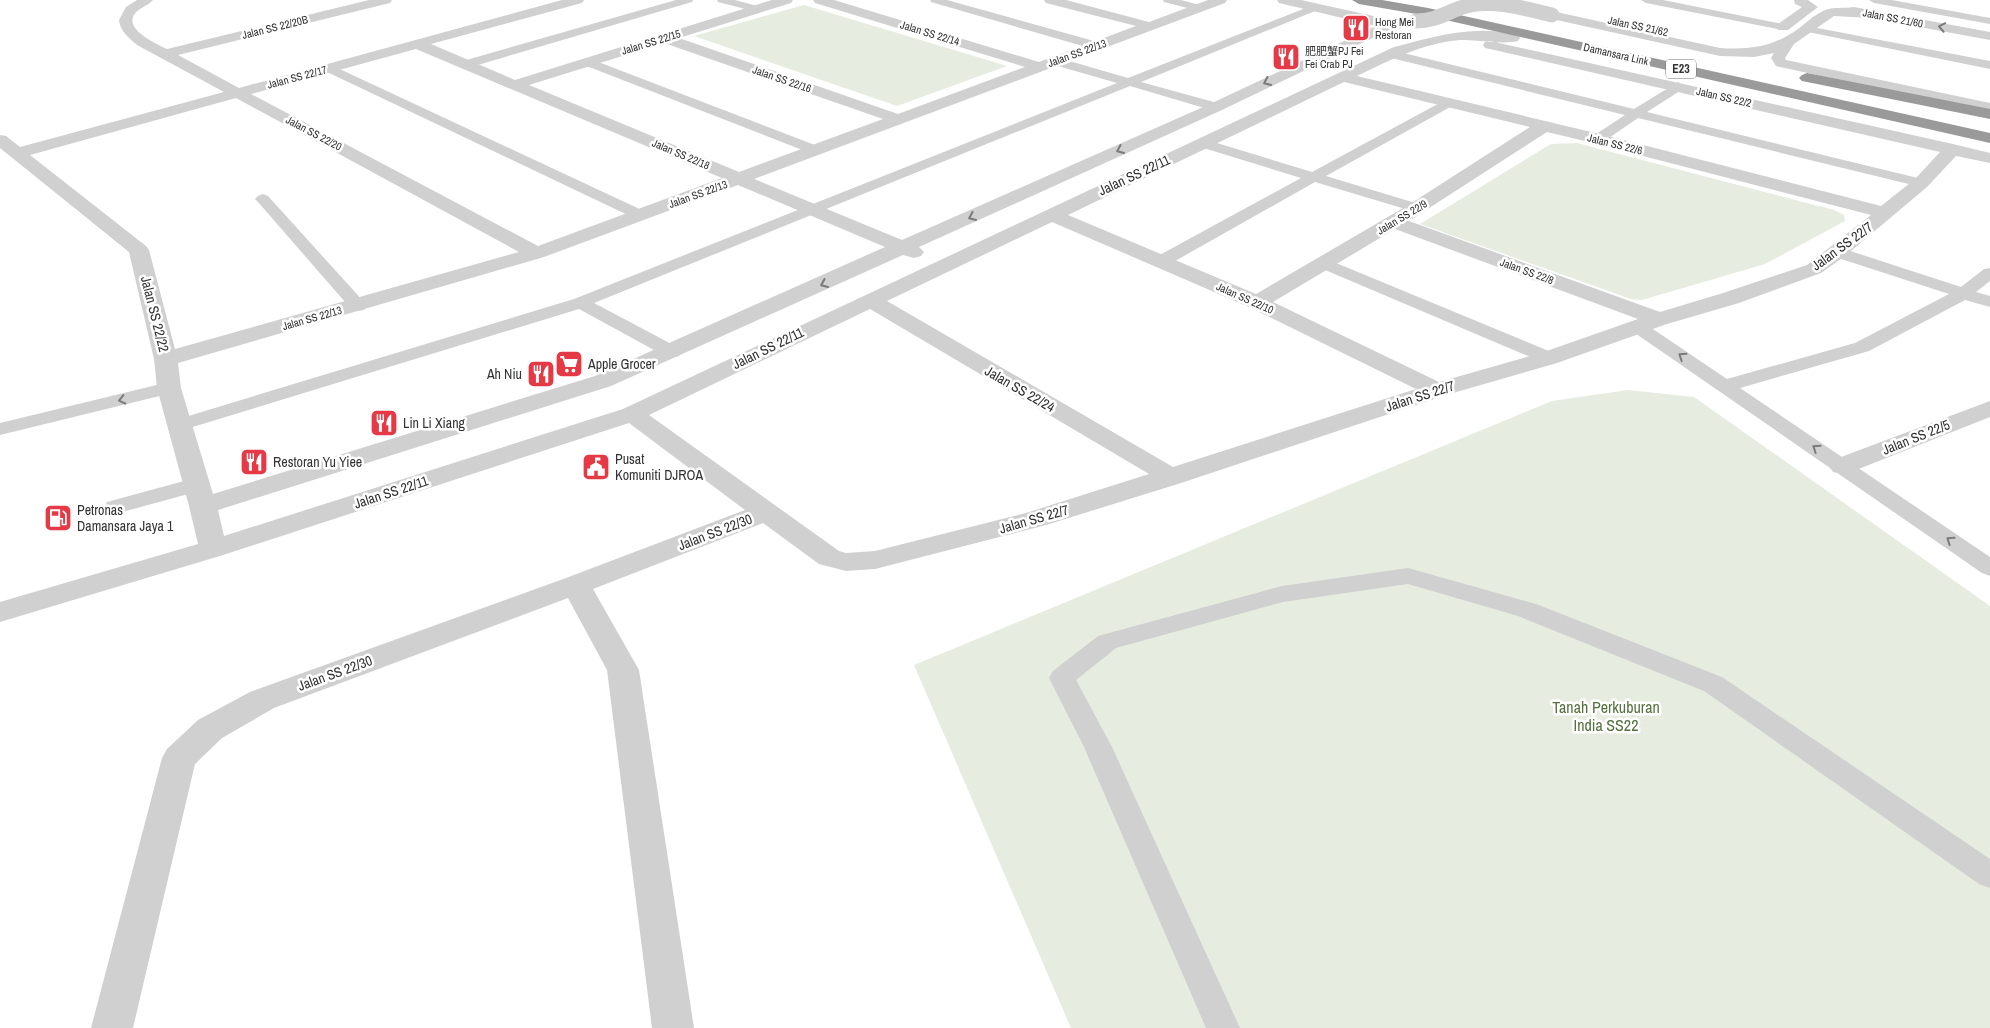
<svg xmlns="http://www.w3.org/2000/svg" width="1990" height="1028" viewBox="0 0 1990 1028" font-family="'Archivo Narrow','Noto Sans SC',sans-serif">
<rect width="100%" height="100%" fill="#fff"/>
<!-- green -->
<g fill="#e6ecdf">
<polygon points="804,5 1007,66 897,106 694,36"/>
<polygon points="1577,143 1834,210 1844,215 1845,221 1765,264 1642,300 1631,299 1420,224 1551,144"/>
<polygon points="1628,390 1694,397 1990,606 1990,1028 1071,1028 914,665 1552,401"/>
</g>
<g fill="none" stroke-linecap="round" stroke-linejoin="round">
<!-- service -->
<g fill="#d0d0d0" fill-rule="evenodd">
<polygon points="676,0 693,0 692,2 471,67 467,68 461,64 463,61"/>
<polygon points="717,0 735,0 761,7 762,9 757,12 718,2"/>
<polygon points="930,0 947,0 1101,43 1103,46 1101,49 1093,49 931,2"/>
<polygon points="1163,0 1181,0 1203,6 1204,8 1199,11 1164,2"/>
<polygon points="1641,0 1663,0 1783,24 1789,27 1783,30 1646,3"/>
<polygon points="1869,0 1892,0 1990,18 1990,24 1874,3"/>
<polygon points="1316,4 1320,5 1321,7 1320,9 1141,82 1221,104 1223,107 1221,110 1211,110 1130,86 594,303 679,348 681,352 679,356 672,358 665,356 579,309 186,429 179,431 172,429 169,425 172,421 574,299 1117,83 1051,64 1049,61 1051,58 1059,58 1128,78"/>
<polygon points="1807,26 1990,61 1990,69 1803,31 1801,29"/>
<polygon points="1391,50 1634,109 1678,82 1684,86 1683,89 1647,112 1926,180 1928,183 1926,186 1921,187 1638,118 1603,142 1598,143 1591,139 1593,136 1625,115 1387,57 1385,54 1387,51"/>
<polygon points="588,58 820,147 822,150 820,153 810,153 584,65 582,62 584,59"/>
<polygon points="329,64 646,212 648,215 646,218 634,218 325,71 323,68"/>
<polygon points="1447,99 1452,100 1454,103 1452,106 1326,176 1422,205 1425,208 1422,211 1412,211 1315,182 1168,265 1156,265 1154,261 1156,257 1301,178 1197,146 1195,143 1197,140 1207,140 1312,172"/>
<polygon points="263,194 268,196 364,302 367,306 364,310 358,311 352,310 258,202 255,199 258,196"/>
<polygon points="1838,247 1961,287 1984,269 1990,268 1990,281 1976,292 1990,296 1990,307 1965,300 1869,351 1740,388 1990,557 1990,576 1982,573 1632,331 1629,327 1632,323 1638,322 1644,323 1727,379 1855,343 1949,294 1832,256 1830,252 1832,248"/>
<polygon points="1324,258 1556,354 1558,358 1556,362 1549,364 1542,362 1318,267 1316,263 1318,259"/>
<polygon points="169,382 176,384 179,388 176,392 0,435 0,423"/>
<polygon points="195,478 203,480 206,485 203,490 115,514 107,512 104,507 107,502"/>
<polygon points="1408,568 1536,604 1722,677 1990,859 1990,888 1979,884 1704,691 1518,616 1408,584 1283,602 1116,648 1076,680 1112,747 1240,1028 1206,1028 1084,747 1049,678 1053,671 1098,636 1282,586"/>
</g>
<!-- minor -->
<g fill="#d0d0d0" fill-rule="evenodd">
<path d="M137,0H153C148,6 138,8 134,15C125,30 157,44 167,49L369,0H392L390,3L178,55L239,88L562,0H584L582,3L431,44L515,80L772,0H793L791,3L679,38L898,114L1025,67L815,3L813,0H834L1039,62L1136,26L1046,3L1044,0H1066L1149,22L1208,0H1227L1225,3L754,179L902,240L1210,104L1376,26L1279,3L1277,0H1301L1396,21L1403,26L1401,29H1391L1222,110L919,247L924,252L921,256L914,258L903,255L611,386L218,510L224,536L623,409L1394,47C1435,36 1476,24 1518,35L1520,38L1518,41C1500,45 1478,39 1460,40C1423,43 1390,60 1357,76L1604,135L1881,206L1915,179L1940,152L1490,49L1485,48L1483,45L1485,42L1490,41L1953,144L1990,153V163L1956,156L1927,187L1845,256L1821,273L1739,303L1667,324L1557,363L1446,395L1181,483L1046,525L875,569L846,571L819,564L763,523L593,589L639,670L694,1028H652L607,670L568,598L274,708L222,738L195,764L133,1028H91L162,758L167,749L198,720L250,692L566,578L745,510L629,423L223,555L0,622V602L198,544L189,506L157,388L154,359L129,252L0,148V135L6,136L20,147L224,92L137,45C129,38 120,31 119,20L126,7ZM664,43L883,119L739,172L529,85ZM416,49L722,178L538,246L251,94ZM1344,82L1530,127L1410,204L1256,294L1068,215ZM236,98L519,252L175,349L149,250L146,246L30,155ZM1547,132L1593,143L1871,215L1807,265L1723,293L1660,312L1409,221ZM738,185L885,247L595,376L213,494L181,388L178,363L544,257ZM1052,222L1249,307L1416,389L1173,467L887,301ZM1395,229L1638,319L1541,353L1439,382L1273,302ZM870,309L1149,474L1026,513L875,551L846,553L839,551L649,415Z"/>
<polygon points="1794,0 1808,0 1818,7 1788,30 1778,30 1776,27 1778,24 1802,7 1795,4"/>
<path d="M1854,7L1990,32V40L1870,18L1834,16L1794,44L1785,58L1786,60L1990,103V113L1776,66L1771,58L1774,53L1754,57L1720,56L1552,19L1545,15L1552,11L1720,48C1750,50 1773,47 1798,29C1806,23 1814,15 1823,11C1833,6 1844,9 1854,7Z"/>
<polygon points="1990,401 1990,417 1851,472 1842,474 1833,472 1829,466 1833,460"/>
</g>
<!-- motorway -->
<g fill="#9a9a9a" fill-rule="evenodd">
<polygon points="1352,0 1382,0 1428,8 1990,133 1990,143 1428,16 1359,4"/>
<polygon points="1807,73 1990,109 1990,119 1802,81 1799,78 1802,75"/>
</g>
<!-- minor-bridge -->
<path stroke="#d0d0d0" stroke-width="15" d="M1416,21C1440,21 1450,9 1471,5C1498,0 1526,9 1552,15"/>
</g>
<!-- one-way arrows -->
<defs><path id="oneway-chevron" d="M-2-3.5L2.5 0L-2 3.5" fill="none" stroke-width="1.6" stroke-linecap="round" stroke-linejoin="round" transform="scale(1.25)"/></defs>
<g stroke="#7a7a7a">
<use href="#oneway-chevron" transform="translate(1942 27) rotate(-169)"/>
<use href="#oneway-chevron" transform="translate(1267 82) rotate(155)"/>
<use href="#oneway-chevron" transform="translate(1120 150) rotate(156)"/>
<use href="#oneway-chevron" transform="translate(972 217) rotate(156)"/>
<use href="#oneway-chevron" transform="translate(824 284) rotate(156)"/>
<use href="#oneway-chevron" transform="translate(1682 356) rotate(-146)"/>
<use href="#oneway-chevron" transform="translate(122 400) rotate(167)"/>
<use href="#oneway-chevron" transform="translate(1816 448) rotate(-146)"/>
<use href="#oneway-chevron" transform="translate(1950 540) rotate(-146)"/>
</g>
<!-- icons -->
<defs>
<symbol id="restaurant-square" viewBox="-11 -11 22 22"><rect x="-9" y="-9" width="18" height="18" rx="4" fill="#e63946" stroke="#fff"/><path d="M-5-6h1v4h1v-4h1v4h1v-4h1v5L-1.5 .5V6h-2V.5L-5-1ZM5-6V6H3V1.5H1.5Q1.5-4 5-6Z" fill="#fff"/></symbol>
<symbol id="supermarket-square" viewBox="-11 -11 22 22"><rect x="-9" y="-9" width="18" height="18" rx="4" fill="#e63946" stroke="#fff"/><path d="M-6-5.5h2.5l.6 2H6L4.5 2H-2.5L-4.4-4H-6ZM-1.5 3.2a1.3 1.3 0 1 0 .1 0ZM3 3.2a1.3 1.3 0 1 0 .1 0Z" fill="#fff"/></symbol>
<symbol id="civic-square" viewBox="-11 -11 22 22"><rect x="-9" y="-9" width="18" height="18" rx="4" fill="#e63946" stroke="#fff"/><path d="M-.6-6.5H3V-4.5H.6V-3L4-1V1h2V6H-6V1h2V-1L-.6-3ZM-1.2 2.5V6h2.4V2.5Z" fill="#fff"/></symbol>
<symbol id="fuel-square" viewBox="-11 -11 22 22"><rect x="-9" y="-9" width="18" height="18" rx="4" fill="#e63946" stroke="#fff"/><path d="M-5.5-6h7V0h2V4h1.3V-2.5L3-4.5l.8-.8L6-3V5H2.5V1h-1V6h-7ZM-4.2-4.7v3.2H.2V-4.7Z" fill="#fff"/></symbol>
</defs>
<g fill-rule="evenodd">
<use href="#restaurant-square" x="1340" y="12" width="32" height="32"/>
<use href="#restaurant-square" x="1270" y="41" width="32" height="32"/>
<use href="#supermarket-square" x="553" y="348" width="32" height="32"/>
<use href="#restaurant-square" x="525" y="358" width="32" height="32"/>
<use href="#restaurant-square" x="368" y="407" width="32" height="32"/>
<use href="#restaurant-square" x="238" y="446" width="32" height="32"/>
<use href="#civic-square" x="580" y="451" width="32" height="32"/>
<use href="#fuel-square" x="42" y="502" width="32" height="32"/>
</g>
<g text-anchor="middle" dominant-baseline="central" stroke-width="5" stroke-linejoin="round" paint-order="stroke">
<!-- far-street labels -->
<g font-size="11" fill="#333" stroke="#fff">
<text transform="translate(1893 18) rotate(11)">Jalan SS 21/60</text>
<text transform="translate(1638 26) rotate(12)">Jalan SS 21/62</text>
<text transform="translate(275 27) rotate(-14)">Jalan SS 22/20B</text>
<text transform="translate(930 33) rotate(17)">Jalan SS 22/14</text>
<text transform="translate(651 42) rotate(-17)">Jalan SS 22/15</text>
<text transform="translate(1077 53) rotate(-20)">Jalan SS 22/13</text>
<text transform="translate(1616 54) rotate(13)">Damansara Link</text>
<text transform="translate(297 77) rotate(-15)">Jalan SS 22/17</text>
<text transform="translate(782 79) rotate(19)">Jalan SS 22/16</text>
<text transform="translate(1724 97) rotate(13)">Jalan SS 22/2</text>
<text transform="translate(314 133) rotate(28)">Jalan SS 22/20</text>
<text transform="translate(1615 144) rotate(14)">Jalan SS 22/6</text>
<text transform="translate(681 154) rotate(23)">Jalan SS 22/18</text>
<text transform="translate(698 194) rotate(-20)">Jalan SS 22/13</text>
<text transform="translate(1402 217) rotate(-31)">Jalan SS 22/9</text>
<text transform="translate(1527 271) rotate(20)">Jalan SS 22/8</text>
<text transform="translate(1245 298) rotate(24)">Jalan SS 22/10</text>
<text transform="translate(312 318) rotate(-16)">Jalan SS 22/13</text>
</g>
<!-- far-poi labels -->
<g font-size="11" fill="#333" stroke="#fff" text-anchor="start">
<text x="1375" y="22">Hong Mei<tspan x="1375" dy="13">Restoran</tspan></text>
<text x="1305" y="51">肥肥蟹PJ Fei<tspan x="1305" dy="13">Fei Crab PJ</tspan></text>
</g>
<!-- shield labels -->
<rect fill="#fff" stroke="#707070" stroke-width="1" x="1666" y="59.5" width="30" height="19" rx="4"/>
<g font-size="12" font-weight="bold" fill="#333">
<text x="1681" y="69">E23</text>
</g>
<!-- street labels -->
<g font-size="14" fill="#333" stroke="#fff">
<text transform="translate(1134 175) rotate(-25)">Jalan SS 22/11</text>
<text transform="translate(1842 246) rotate(-36)">Jalan SS 22/7</text>
<text transform="translate(155 314) rotate(76)">Jalan SS 22/22</text>
<text transform="translate(768 348) rotate(-26)">Jalan SS 22/11</text>
<text transform="translate(1020 389) rotate(30)">Jalan SS 22/24</text>
<text transform="translate(1420 396) rotate(-18)">Jalan SS 22/7</text>
<text transform="translate(1916 437) rotate(-22)">Jalan SS 22/5</text>
<text transform="translate(391 492) rotate(-18)">Jalan SS 22/11</text>
<text transform="translate(1034 519) rotate(-16)">Jalan SS 22/7</text>
<text transform="translate(715 532) rotate(-21)">Jalan SS 22/30</text>
<text transform="translate(335 673) rotate(-20)">Jalan SS 22/30</text>
</g>
<!-- poi labels -->
<g font-size="14" fill="#333" stroke="#fff" text-anchor="start">
<text x="588" y="364">Apple Grocer</text>
<text x="522" y="374" text-anchor="end">Ah Niu</text>
<text x="403" y="423">Lin Li Xiang</text>
<text x="615" y="459">Pusat<tspan x="615" dy="16">Komuniti DJROA</tspan></text>
<text x="273" y="462">Restoran Yu Yiee</text>
<text x="77" y="510">Petronas<tspan x="77" dy="16">Damansara Jaya 1</tspan></text>
</g>
<!-- near-park labels -->
<g font-size="16" fill="#56703f" stroke="#fff">
<text x="1606" y="707">Tanah Perkuburan<tspan x="1606" dy="18">India SS22</tspan></text>
</g>
</g>
</svg>
